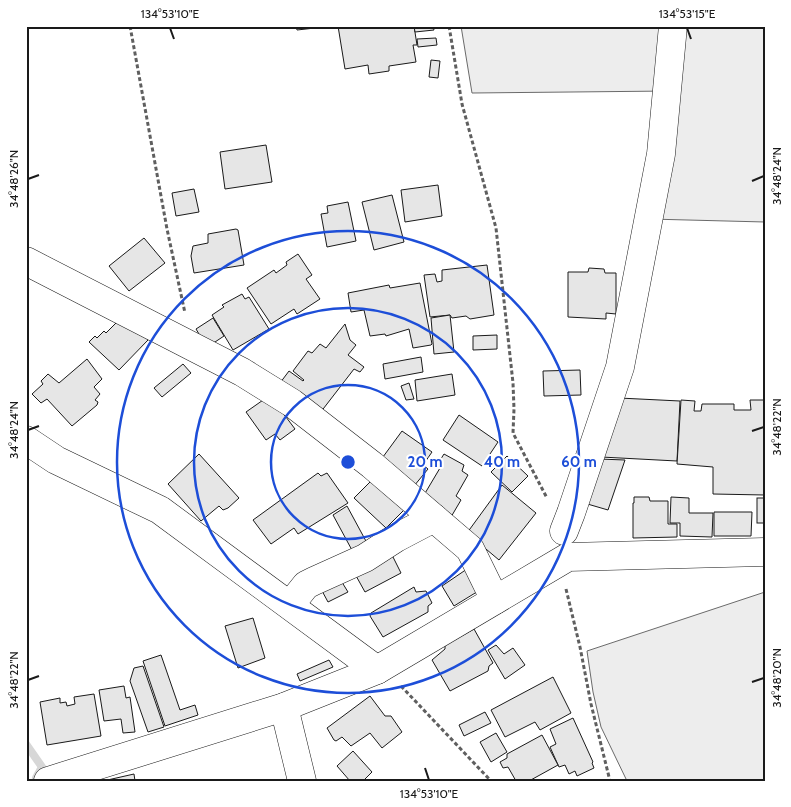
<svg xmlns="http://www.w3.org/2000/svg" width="791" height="807" viewBox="0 0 791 807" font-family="Cabin,sans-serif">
<rect width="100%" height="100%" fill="#fff"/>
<!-- built -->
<g fill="#ededed" stroke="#6a6a6a">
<polygon points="461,26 765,26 765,222 649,219 670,91 472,93"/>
<polygon points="765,592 765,781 627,781 601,727 593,692 587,651"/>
</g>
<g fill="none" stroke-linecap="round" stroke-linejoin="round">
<!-- stream -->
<polyline stroke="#d7d7d7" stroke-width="8" points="26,744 42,767 36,778"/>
</g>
<!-- building -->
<g fill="#e6e6e6" stroke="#1a1a1a">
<polygon points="296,26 315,26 315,28 297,30"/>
<polygon points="338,26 414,26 417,45 413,45 416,62 389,66 389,71 369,74 368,65 345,69"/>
<polygon points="414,26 433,26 434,30 415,32"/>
<polygon points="436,38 437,45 418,47 417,39"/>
<polygon points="431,60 440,61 438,78 429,77"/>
<polygon points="266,145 272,182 225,189 220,152"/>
<polygon points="438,185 442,216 405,222 401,190"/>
<polygon points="194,189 199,212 176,216 172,193"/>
<polygon points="392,195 404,242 374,250 362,202"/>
<polygon points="348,202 356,241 327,247 321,214 328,213 327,206"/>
<polygon points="236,229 238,230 244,265 194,273 191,256 193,246 208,243 208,234"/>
<polygon points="144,238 165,263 129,291 109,266"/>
<polygon points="298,254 312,275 306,279 320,299 297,314 294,309 271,324 247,288 274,270 276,273 287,265 286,262"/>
<polygon points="487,265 494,315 470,319 466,316 452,318 450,315 430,317 424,275 435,274 437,282 442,281 442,270"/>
<polygon points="589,268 604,269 605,273 616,273 616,314 606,313 606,319 568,317 568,272 588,272"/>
<polygon points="420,283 432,344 431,345 413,348 409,329 386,336 385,334 370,336 364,310 351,312 348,293 389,285 390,288"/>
<polygon points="242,294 245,299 249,297 269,329 233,350 212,315 224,307 222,305"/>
<polygon points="450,315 454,352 434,354 431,318"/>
<polygon points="123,316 148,340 119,370 89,342 95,336 97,338 104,331 106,333"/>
<polygon points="213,318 224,336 212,344 202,339 196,329"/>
<polygon points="345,324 350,340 356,345 348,355 364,367 360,372 354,369 320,413 280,383 289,371 303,381 304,380 293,371 308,351 312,353 320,344 326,348"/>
<polygon points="497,335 497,349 473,350 473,336"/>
<polygon points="421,357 423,372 385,379 383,364"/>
<polygon points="87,359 102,379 94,387 100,394 95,400 98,402 97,405 72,426 47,399 41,403 32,394 43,384 41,381 48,374 59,383"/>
<polygon points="183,364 191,373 162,397 154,388"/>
<polygon points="580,370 581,395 544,396 543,371"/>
<polygon points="452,374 455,395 417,401 415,380"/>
<polygon points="409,383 414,399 406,400 401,386"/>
<polygon points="266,398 274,401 295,429 280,440 275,434 266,440 246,412"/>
<polygon points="619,398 680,401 677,461 601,457"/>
<polygon points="681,400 695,401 694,411 701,411 702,404 734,404 734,410 751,410 750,400 765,400 765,495 713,494 713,467 677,464"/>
<polygon points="459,415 498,442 482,466 443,440"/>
<polygon points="402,431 432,452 423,465 428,469 414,486 380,461"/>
<polygon points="199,454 239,498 228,508 223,510 219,506 201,521 168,484"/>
<polygon points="444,454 464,465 462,471 468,475 456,496 461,500 451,517 421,500 440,468 437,465"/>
<polygon points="507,456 528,476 512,492 491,472"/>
<polygon points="599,459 625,460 608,510 584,503"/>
<polygon points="318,473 321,476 327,473 348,503 298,534 294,528 271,544 253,520"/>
<polygon points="372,480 404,510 386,528 354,498"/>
<polygon points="502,485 536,513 499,560 467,533"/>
<polygon points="634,497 649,497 650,501 668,501 668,524 677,524 677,537 633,538 633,503 634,503"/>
<polygon points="671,497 689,498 689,513 713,513 712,537 680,536 680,523 670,523"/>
<rect x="757" y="498" width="8" height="25"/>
<polygon points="347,506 367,543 353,552 333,515"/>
<polygon points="714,512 752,512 751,536 714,536"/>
<polygon points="392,555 401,573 365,592 355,574"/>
<polygon points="467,569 480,590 454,606 442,586"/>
<polygon points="340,579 348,592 328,602 321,589"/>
<polygon points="414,587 416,592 426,591 432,603 428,606 428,612 383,637 370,616 371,613"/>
<polygon points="253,618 265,658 238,668 225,626"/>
<polygon points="474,629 493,663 489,666 488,671 450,691 432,660 445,649 445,645"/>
<polygon points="496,645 504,654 513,648 525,665 505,679 488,650"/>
<polygon points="161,655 180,710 195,705 198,715 165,726 143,661"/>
<polygon points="329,660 333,667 300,681 297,674"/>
<polygon points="143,666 164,727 148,732 130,681 134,668"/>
<polygon points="553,677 571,713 540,730 535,722 505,737 491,710"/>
<polygon points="124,686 126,698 130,697 135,732 123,733 121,719 104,721 99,690"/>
<polygon points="94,694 101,736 47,745 40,702 60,698 60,703 66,702 67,706 75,704 74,697"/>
<polygon points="370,696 385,716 391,716 402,732 382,748 370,733 351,746 342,737 336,741 334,740 327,728"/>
<polygon points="485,712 491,723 464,736 459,725"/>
<polygon points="573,718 593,762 592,763 594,768 577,776 575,771 569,774 565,765 559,767 550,747 556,744 550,729"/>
<polygon points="496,733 507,752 491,762 480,742"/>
<polygon points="542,735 558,765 529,781 516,781 508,767 503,768 500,762 507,758 507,754"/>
<polygon points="353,751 372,772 363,781 350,781 337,766"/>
<polygon points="134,774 135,781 103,781"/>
</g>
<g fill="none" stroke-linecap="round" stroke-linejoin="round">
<defs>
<g id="minor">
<polyline points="26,261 242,372 292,403 372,465 470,549 495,600"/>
<polyline points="26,440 56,460 160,510 377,670"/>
<polyline points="564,531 571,513 620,367 661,154 673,26"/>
<polyline points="298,595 306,585 314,581 365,558 396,538 434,518"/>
<polyline points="284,707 302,781"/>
<polyline points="48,781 284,707 377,670 568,557 765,552"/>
</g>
</defs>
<!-- minor casing -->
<use href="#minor" stroke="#1a1a1a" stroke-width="29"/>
<!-- path -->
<g stroke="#5f5f5f" stroke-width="3" stroke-dasharray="4 2.5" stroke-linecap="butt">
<polyline points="130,26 167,229 185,313"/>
<polyline points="449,26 462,104 496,228 513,383 514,409 513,433 547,498"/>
<polyline points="566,589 580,647 591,704 610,781"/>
<polyline points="401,686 491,781"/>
</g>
<!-- minor -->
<use href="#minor" stroke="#fff" stroke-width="28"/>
</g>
<!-- ticks -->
<path fill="none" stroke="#1a1a1a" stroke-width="2" d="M170,28L174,39M687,28L691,39M28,179L39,175M752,181L764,176M28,430L39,426M752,431L764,427M28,680L39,676M752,682L764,678M425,768L429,780"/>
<!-- distance rings -->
<g fill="none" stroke="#1d4ed8" stroke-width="2.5">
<circle cx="348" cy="462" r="77"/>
<circle cx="348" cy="462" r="154"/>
<circle cx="348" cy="462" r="231"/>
</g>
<circle cx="348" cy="462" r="8" fill="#1d4ed8" stroke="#fff" stroke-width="2.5"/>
<g font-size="15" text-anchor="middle" font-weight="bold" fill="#1d4ed8" stroke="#fff" stroke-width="4" stroke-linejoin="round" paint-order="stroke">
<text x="425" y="467">20 m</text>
<text x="502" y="467">40 m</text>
<text x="579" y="467">60 m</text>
</g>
<!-- border -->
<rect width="791" height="807" fill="none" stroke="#ffffff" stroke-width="55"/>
<rect x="28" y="28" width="736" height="752" fill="none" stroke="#1a1a1a" stroke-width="2"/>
<g font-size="12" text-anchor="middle" fill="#1a1a1a">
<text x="170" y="18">134°53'10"E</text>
<text x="687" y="18">134°53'15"E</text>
<text transform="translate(777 176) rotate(-90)" y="4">34°48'24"N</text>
<text transform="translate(14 179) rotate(-90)" y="4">34°48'26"N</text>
<text transform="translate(777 427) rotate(-90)" y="4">34°48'22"N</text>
<text transform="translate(14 430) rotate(-90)" y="4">34°48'24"N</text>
<text transform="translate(777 678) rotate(-90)" y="4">34°48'20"N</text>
<text transform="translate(14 680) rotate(-90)" y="4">34°48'22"N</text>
<text x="429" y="798">134°53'10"E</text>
</g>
</svg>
